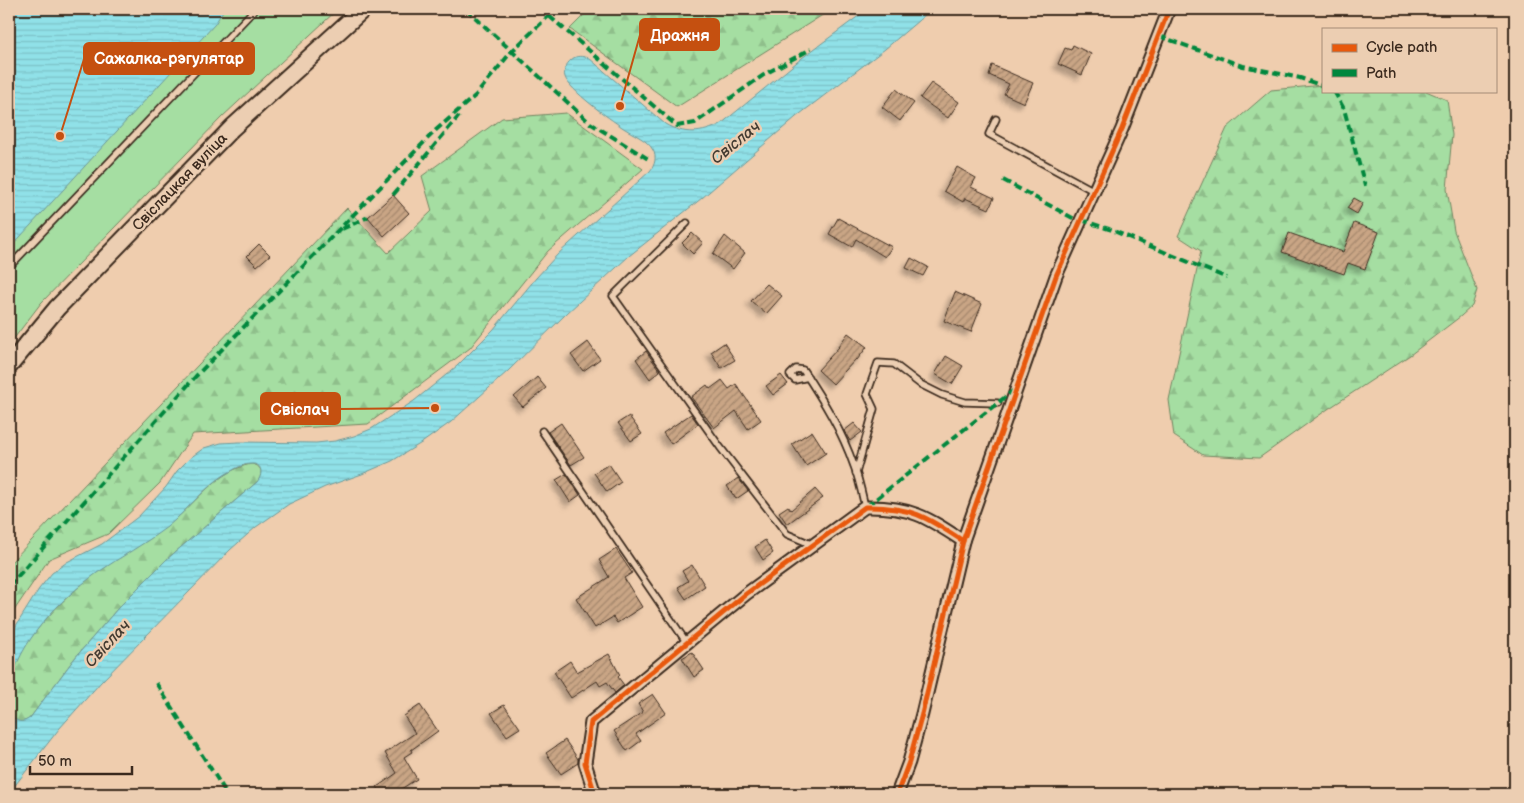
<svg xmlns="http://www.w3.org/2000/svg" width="1524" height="803" viewBox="0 0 1524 803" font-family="'Balsamiq Sans',sans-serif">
<defs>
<pattern id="forest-firs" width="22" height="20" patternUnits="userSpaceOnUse" patternTransform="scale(1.25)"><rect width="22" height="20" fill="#a5dea2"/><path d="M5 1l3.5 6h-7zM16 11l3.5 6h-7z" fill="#8fbf8b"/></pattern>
<pattern id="water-rules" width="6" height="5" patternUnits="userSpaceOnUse" patternTransform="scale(1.25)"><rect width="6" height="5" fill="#90e1e8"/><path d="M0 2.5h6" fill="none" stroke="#7dc1c7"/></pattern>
<pattern id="building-hatch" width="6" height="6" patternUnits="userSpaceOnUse" patternTransform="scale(1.25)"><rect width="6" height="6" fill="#c9a585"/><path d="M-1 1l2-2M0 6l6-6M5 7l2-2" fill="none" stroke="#a4876c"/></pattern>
<filter id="shadow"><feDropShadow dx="-4.5" dy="4.5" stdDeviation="2.5" flood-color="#0004"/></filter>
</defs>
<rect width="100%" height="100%" fill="#efcdae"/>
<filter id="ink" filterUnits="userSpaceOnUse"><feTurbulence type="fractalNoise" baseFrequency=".02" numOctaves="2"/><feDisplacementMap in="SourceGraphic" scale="10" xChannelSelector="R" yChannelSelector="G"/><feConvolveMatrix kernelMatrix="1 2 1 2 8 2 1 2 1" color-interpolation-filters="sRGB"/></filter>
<g filter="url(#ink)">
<!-- green -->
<polygon fill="#a5dea2" stroke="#708460" points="9,9 338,9 222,117 41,303 9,345"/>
<!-- forest -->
<g fill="url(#forest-firs)" stroke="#708460">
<polygon points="590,9 832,9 677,107 570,29"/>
<polygon points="1323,85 1323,91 1426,91 1447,100 1452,135 1447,189 1454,231 1477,290 1472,306 1461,316 1410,355 1328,409 1259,458 1203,455 1174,436 1169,400 1201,251 1178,236 1227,128 1271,90"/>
<polygon points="566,113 643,169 548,251 470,348 368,424 193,434 160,483 108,534 49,559 9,618 9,565 13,560 347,208 388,253 432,211 422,176 502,118"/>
<path d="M251,464C262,465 264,474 257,482L166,560L118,608L74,659L30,718C10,732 9,707 9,693C9,649 63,598 96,573C119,557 144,544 166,527C194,506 215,471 251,464Z"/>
</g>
<!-- water -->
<g fill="url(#water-rules)" stroke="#6e9897">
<polygon points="9,9 224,9 215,24 9,249"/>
<path d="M868,9H932L885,49L796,117L702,198L629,256L567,313L508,371L451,422L423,442L392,461L362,474L325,487L289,504L256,527L230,550L101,682L59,729L9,793V705C11,717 17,727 30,718L74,659L118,608L166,560L257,482C263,475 263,463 251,464C245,464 238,467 233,470C207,483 189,509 167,527C145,544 120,557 97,573C59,600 19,641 9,688V641L17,624L39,589L52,573L67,562L102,544L139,516L166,487L177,471L190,458L204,448L221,443L239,442L316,443L335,441L354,436L371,429L414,401L457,366L493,330L536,278L558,254L650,171C655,165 657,157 653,150C647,139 632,134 622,127C610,119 569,90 565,77C563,71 566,64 571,60C576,55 582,56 589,58L665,124C684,135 702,134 721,124L802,58Z"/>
</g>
<!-- building -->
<g fill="url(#building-hatch)" stroke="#3b2a1e" filter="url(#shadow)">
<polygon points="1073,45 1091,54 1082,75 1058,64 1065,48 1071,50"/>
<polygon points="992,65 1033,83 1024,103 1004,94 1009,84 989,75"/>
<polygon points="931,83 959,102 948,118 920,98"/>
<polygon points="896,89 914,103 900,121 882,107"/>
<polygon points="957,167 976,178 971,187 994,198 989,209 965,198 963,202 944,191"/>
<polygon points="393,195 409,213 384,236 368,217"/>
<polygon points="1354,198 1363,203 1357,214 1347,208"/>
<polygon points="838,218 892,247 885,257 856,239 852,247 829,234"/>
<polygon points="1354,223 1379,232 1365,269 1348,263 1344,274 1282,252 1289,233 1343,252"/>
<polygon points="692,233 703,243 693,254 682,243"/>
<polygon points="725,236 745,253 733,269 713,254"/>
<polygon points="259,244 270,255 257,266 247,256"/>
<polygon points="911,258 928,267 923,276 906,268"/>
<polygon points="767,284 782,296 766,314 751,301"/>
<polygon points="955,292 982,304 971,332 944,321"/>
<polygon points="848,333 867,347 857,360 856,359 833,384 818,370 839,347 838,347"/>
<polygon points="588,342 600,359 583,371 571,355"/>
<polygon points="724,343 735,360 721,368 711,352"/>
<polygon points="646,351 660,371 650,379 636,359"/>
<polygon points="946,356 963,366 952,384 935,374"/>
<polygon points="781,375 788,384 773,395 766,386"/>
<polygon points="537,377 546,388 523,407 514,397"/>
<polygon points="722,380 729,389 736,384 761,420 748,429 736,411 714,428 691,397 707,385 710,389"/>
<polygon points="691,414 698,424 671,444 663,433"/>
<polygon points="629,416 642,434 631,441 618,423"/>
<polygon points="561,423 584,457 571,465 548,432"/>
<polygon points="854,423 862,432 850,441 844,431"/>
<polygon points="812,431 826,453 806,466 792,444"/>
<polygon points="609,464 621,482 607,492 594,473"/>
<polygon points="566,474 580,495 570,502 556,480"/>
<polygon points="738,478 748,491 736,499 727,486"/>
<polygon points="815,489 823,498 787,524 779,512 788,506 791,510"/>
<polygon points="765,540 773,553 763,560 755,547"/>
<polygon points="616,549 632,573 624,578 642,607 617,623 613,617 595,628 576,598 609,577 599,560"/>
<polygon points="692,565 705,586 686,599 678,587 688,581 682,571"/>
<polygon points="692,652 704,670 694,677 682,658"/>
<polygon points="609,654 620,675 618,677 624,685 615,693 607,682 600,686 597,681 571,698 554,672 570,661 577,672"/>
<polygon points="653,694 666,713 636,734 641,741 627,751 614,731 643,712 638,704"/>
<polygon points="420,705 438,731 411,750 412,752 404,757 417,779 393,794 383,794 377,787 397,773 385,753 415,733 404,716"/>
<polygon points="504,705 520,728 507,736 491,713"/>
<polygon points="565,740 578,759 578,763 561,774 546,753"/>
</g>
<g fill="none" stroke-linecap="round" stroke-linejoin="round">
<defs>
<g id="lane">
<polyline points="996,119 989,134 1094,191"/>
<polyline points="687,223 613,296 720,447 787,534 813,545"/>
<polyline points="9,267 255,9"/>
<path d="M808,377L795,380L790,375L796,369L803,370C823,400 842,431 854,466C859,479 862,494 865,507"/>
<polyline points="542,431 687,643"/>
<polyline points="856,473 874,409 867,394 878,363 894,364 920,384 942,395 965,402 998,403"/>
</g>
<g id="street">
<path d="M595,794L585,763L591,722L746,594L865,507C910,506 927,517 963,541"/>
<polyline points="897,794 909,762 922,714 963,541 1056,276 1122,129 1169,9"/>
</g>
<polyline id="secondary" points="9,366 57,308 232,128 363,9"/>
</defs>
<!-- lane casing -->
<use href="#lane" stroke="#3b2a1e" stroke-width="9"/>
<!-- street casing -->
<use href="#street" stroke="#3b2a1e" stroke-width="15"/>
<!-- secondary casing -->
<use href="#secondary" stroke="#3b2a1e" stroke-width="20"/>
<!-- lane -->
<use href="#lane" stroke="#ecceb2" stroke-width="5.5"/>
<!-- street -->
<use href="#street" stroke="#ecceb2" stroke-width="11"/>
<!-- secondary -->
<use href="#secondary" stroke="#ecceb2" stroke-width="16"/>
<!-- quiet -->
<g stroke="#00873e" stroke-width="4" stroke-dasharray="8 4" stroke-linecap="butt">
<polyline points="466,9 590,123 650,160"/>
<polyline points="549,16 677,126 695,123 765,74 811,49"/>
<polyline points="1159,36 1243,66 1300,78 1323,86"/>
<polyline points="1334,91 1344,109 1365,186"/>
<polyline points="1003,180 1080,222"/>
<polyline points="393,195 459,116"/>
<polyline points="1081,220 1109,229 1227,278"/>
<polyline points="342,229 368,217"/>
<polyline points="867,506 1014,390"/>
<polyline points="9,586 196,376 436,130 476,95 512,51 556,9"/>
<polyline points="156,683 227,794"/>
</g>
<defs>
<g id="cycleway">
<path d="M595,794L585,763L591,722L746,594L865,507C910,506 927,517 963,541"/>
<polyline points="897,794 909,762 922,714 963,541 1056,276 1122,129 1169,9"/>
</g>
</defs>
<!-- cycleway casing -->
<use href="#cycleway" stroke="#ecceb2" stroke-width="8"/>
<!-- cycleway -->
<use href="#cycleway" stroke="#e8590c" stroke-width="5"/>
</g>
</g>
<g text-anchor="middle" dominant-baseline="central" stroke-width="5" stroke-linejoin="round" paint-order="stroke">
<!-- street labels -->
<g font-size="15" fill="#3b2a1e" stroke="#ecceb2">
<text transform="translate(180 182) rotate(-46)">Свіслацкая вуліца</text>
</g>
<!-- water labels -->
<g font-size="16" font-style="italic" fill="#443c32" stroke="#ecceb2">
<text transform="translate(736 143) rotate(-39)">Свіслач</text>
<text transform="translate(108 644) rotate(-47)">Свіслач</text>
</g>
</g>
<!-- callouts -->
<path fill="none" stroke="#c55010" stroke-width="2" d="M620 106L640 35M60 136L84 59M435 408L340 409"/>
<g fill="#c55010" stroke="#ecceb2" stroke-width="2">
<circle cx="620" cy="106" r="5"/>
<circle cx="60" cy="136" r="5"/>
<circle cx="435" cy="408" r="5"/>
</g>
<g fill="#c55010" stroke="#c55010" stroke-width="2">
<rect x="640" y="19" width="79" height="31" rx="5"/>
<rect x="84" y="43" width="170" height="31" rx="5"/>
<rect x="261" y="393" width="79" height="31" rx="5"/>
</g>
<g font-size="16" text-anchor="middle" font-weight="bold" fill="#fff">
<text x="680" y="41">Дражня</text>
<text x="169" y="64">Сажалка-рэгулятар</text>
<text x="300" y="415">Свіслач</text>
</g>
<!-- margin -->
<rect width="1524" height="803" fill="none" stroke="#ecceb2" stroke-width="30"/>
<rect x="15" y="15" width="1494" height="773" fill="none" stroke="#3b2a1e" stroke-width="2" filter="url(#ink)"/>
<!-- legend -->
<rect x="1322" y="28" width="175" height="65" fill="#ecceb2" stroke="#a58c77"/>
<rect x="1332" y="44" width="25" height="8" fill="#e8590c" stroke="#a58c77"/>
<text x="1366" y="52" font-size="15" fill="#3b2a1e">Cycle path</text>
<rect x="1332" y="69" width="25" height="8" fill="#00873e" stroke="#a58c77"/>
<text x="1366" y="78" font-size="15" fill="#3b2a1e">Path</text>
<!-- scale -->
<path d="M30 766v8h102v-8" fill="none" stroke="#3b2a1e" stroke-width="2.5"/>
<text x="38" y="766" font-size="15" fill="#3b2a1e" stroke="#ecceb2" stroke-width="4" paint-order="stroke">50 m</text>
</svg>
